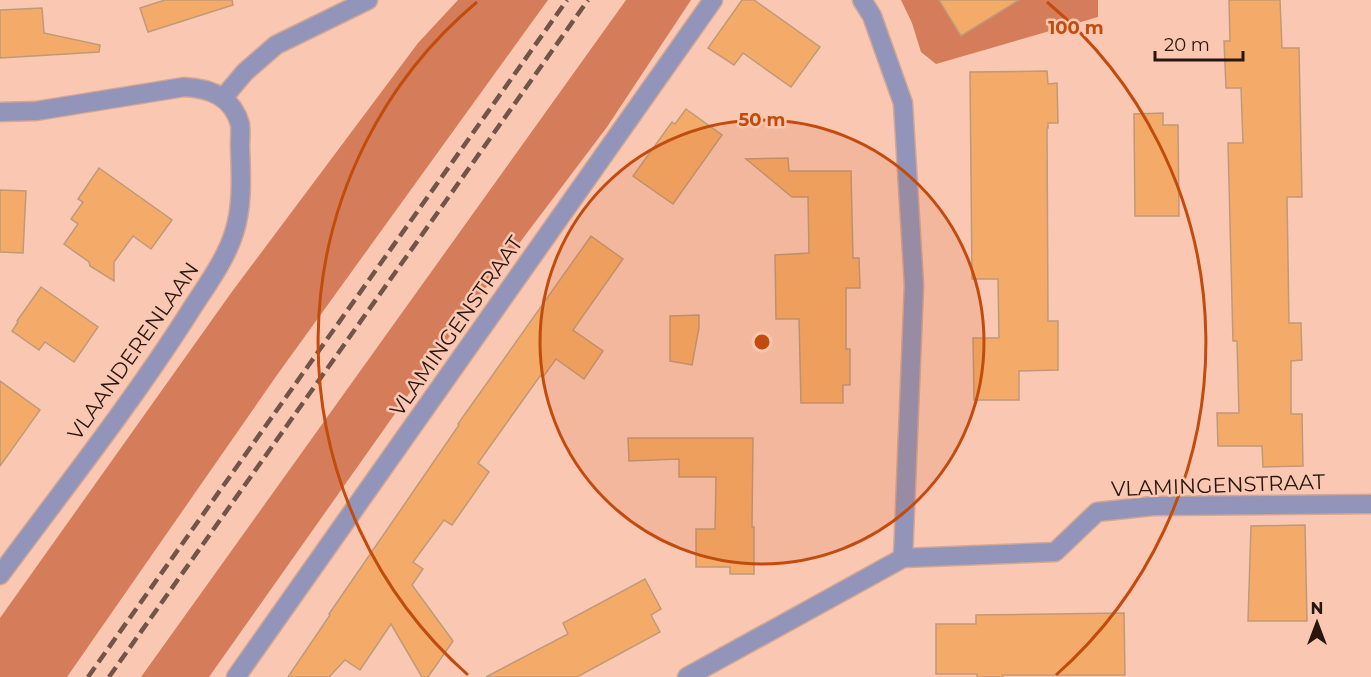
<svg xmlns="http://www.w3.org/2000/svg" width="1371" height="677" viewBox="0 0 1371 677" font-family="Montserrat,sans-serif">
<rect width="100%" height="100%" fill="#fac7b2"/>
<!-- forest -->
<g fill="#d57d5a">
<polygon points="458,0 548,0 277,375 67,677 0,677 0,618 231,293 418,43"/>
<polygon points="626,0 691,0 607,127 459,323 209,677 141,677"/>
<polygon points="901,0 1098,0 1098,17 936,64 921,52 912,23"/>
</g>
<!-- building -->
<g fill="#f4ab69" stroke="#c09978" stroke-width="1.5">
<polygon points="165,0 232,0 233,5 148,32 140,8"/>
<polygon points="742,0 754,0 820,47 791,87 743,53 734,65 708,48"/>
<polygon points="939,0 1019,0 961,36"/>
<polygon points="1229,0 1280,0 1282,48 1299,48 1302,197 1287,197 1289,323 1301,323 1302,360 1291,361 1291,414 1302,414 1303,466 1263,467 1262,446 1218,446 1217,413 1239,413 1237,341 1233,341 1228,143 1243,143 1241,88 1226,88 1224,41 1230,41"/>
<polygon points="42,8 44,33 100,45 99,52 0,58 0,10"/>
<polygon points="1047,71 1048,84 1057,83 1058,123 1048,123 1048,128 1047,128 1048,321 1058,321 1058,370 1019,371 1019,400 974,400 973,338 999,338 998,279 972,279 970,72"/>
<polygon points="686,109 722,135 673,204 633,176 672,122 675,124"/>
<polygon points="1163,113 1163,125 1178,125 1179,216 1135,216 1134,114"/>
<polygon points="788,158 789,171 851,171 853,258 859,258 860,288 846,288 846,349 850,349 850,385 843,385 843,403 801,403 799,319 776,319 775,255 809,253 808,197 792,197 746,159"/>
<polygon points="99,168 172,220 151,249 133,236 114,262 114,281 90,266 89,262 64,244 78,224 71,219 83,202 78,199"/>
<polygon points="0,190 26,191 23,253 0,252"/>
<polygon points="591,236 623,259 573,330 603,351 584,379 556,359 543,377 540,376 478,463 489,472 452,525 444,520 413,562 423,569 412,585 453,641 428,677 422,677 391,624 360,670 345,660 329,677 288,677 330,615 329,614 459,425 458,424"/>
<polygon points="41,287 98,327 74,362 45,342 39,350 12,331 18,322 17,321"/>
<polygon points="699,315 699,328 692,365 670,361 670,316"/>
<polygon points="0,381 40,410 0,466"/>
<polygon points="628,438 753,438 752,527 754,527 754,574 730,574 730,567 696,567 696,529 715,529 716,477 679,477 679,459 629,461"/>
<polygon points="1305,525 1307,621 1248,621 1251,526"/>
<polygon points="645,579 661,609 651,615 660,632 577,677 486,677 568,634 563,623"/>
<polygon points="1124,613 1125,675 1003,675 1003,677 977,677 977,674 936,674 936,624 976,624 976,615"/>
</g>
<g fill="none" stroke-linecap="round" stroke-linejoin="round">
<defs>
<g id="street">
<polyline points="862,0 872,16 903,103 914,285 903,558"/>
<polyline points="223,98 245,72 276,45 368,0"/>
<path d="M0,112L36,111L184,87C209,88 232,96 240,124C241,131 240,140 240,147C241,175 243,205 234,233C225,262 203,290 187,316C130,405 63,490 0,575"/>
<polyline points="236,677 713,0"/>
<polyline points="687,677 903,558 1055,552 1097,512 1153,506 1371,504"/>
</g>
</defs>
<!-- street casing -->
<use href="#street" stroke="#d4a795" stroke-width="21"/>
<!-- street -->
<use href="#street" stroke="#9294b9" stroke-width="18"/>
<!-- rail -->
<g stroke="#725448" stroke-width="4.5" stroke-dasharray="12 6" stroke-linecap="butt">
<polyline points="88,677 567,0"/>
<polyline points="109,677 588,0"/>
</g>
</g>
<!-- distance rings -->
<circle cx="762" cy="342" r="222" fill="#c24c0d" fill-opacity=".12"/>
<g fill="none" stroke="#c24c0d" stroke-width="3">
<circle cx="762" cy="342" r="222"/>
<path d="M468 675A444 444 0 0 1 477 2M1047 2A444 444 0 0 1 1056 675"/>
</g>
<g text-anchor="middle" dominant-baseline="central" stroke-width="5" stroke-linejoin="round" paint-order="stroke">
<!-- street labels -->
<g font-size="21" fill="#28160f" stroke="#fac7b2">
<text transform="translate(456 326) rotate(-55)">VLAMINGENSTRAAT</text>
<text transform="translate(133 351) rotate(-55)">VLAANDERENLAAN</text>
<text transform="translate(1218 485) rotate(-2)">VLAMINGENSTRAAT</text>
</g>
</g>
<circle cx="762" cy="342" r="9" fill="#c24c0d" stroke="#fac7b2" stroke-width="3"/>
<g font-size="18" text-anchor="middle" font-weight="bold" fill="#c24c0d" stroke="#fac7b2" stroke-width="5" stroke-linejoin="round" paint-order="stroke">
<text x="1076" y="34">100 m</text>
<text x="762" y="126">50 m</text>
</g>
<!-- north arrow -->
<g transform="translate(1317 623)" stroke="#fac7b2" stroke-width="4.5" paint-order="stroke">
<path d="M0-4.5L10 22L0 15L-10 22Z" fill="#28160f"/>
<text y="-9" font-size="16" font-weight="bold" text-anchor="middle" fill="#28160f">N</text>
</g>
<!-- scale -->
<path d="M1155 51v9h88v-9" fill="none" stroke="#28160f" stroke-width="3"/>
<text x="1164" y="51" font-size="18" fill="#28160f" stroke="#fac7b2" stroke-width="4.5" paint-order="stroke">20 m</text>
</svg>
